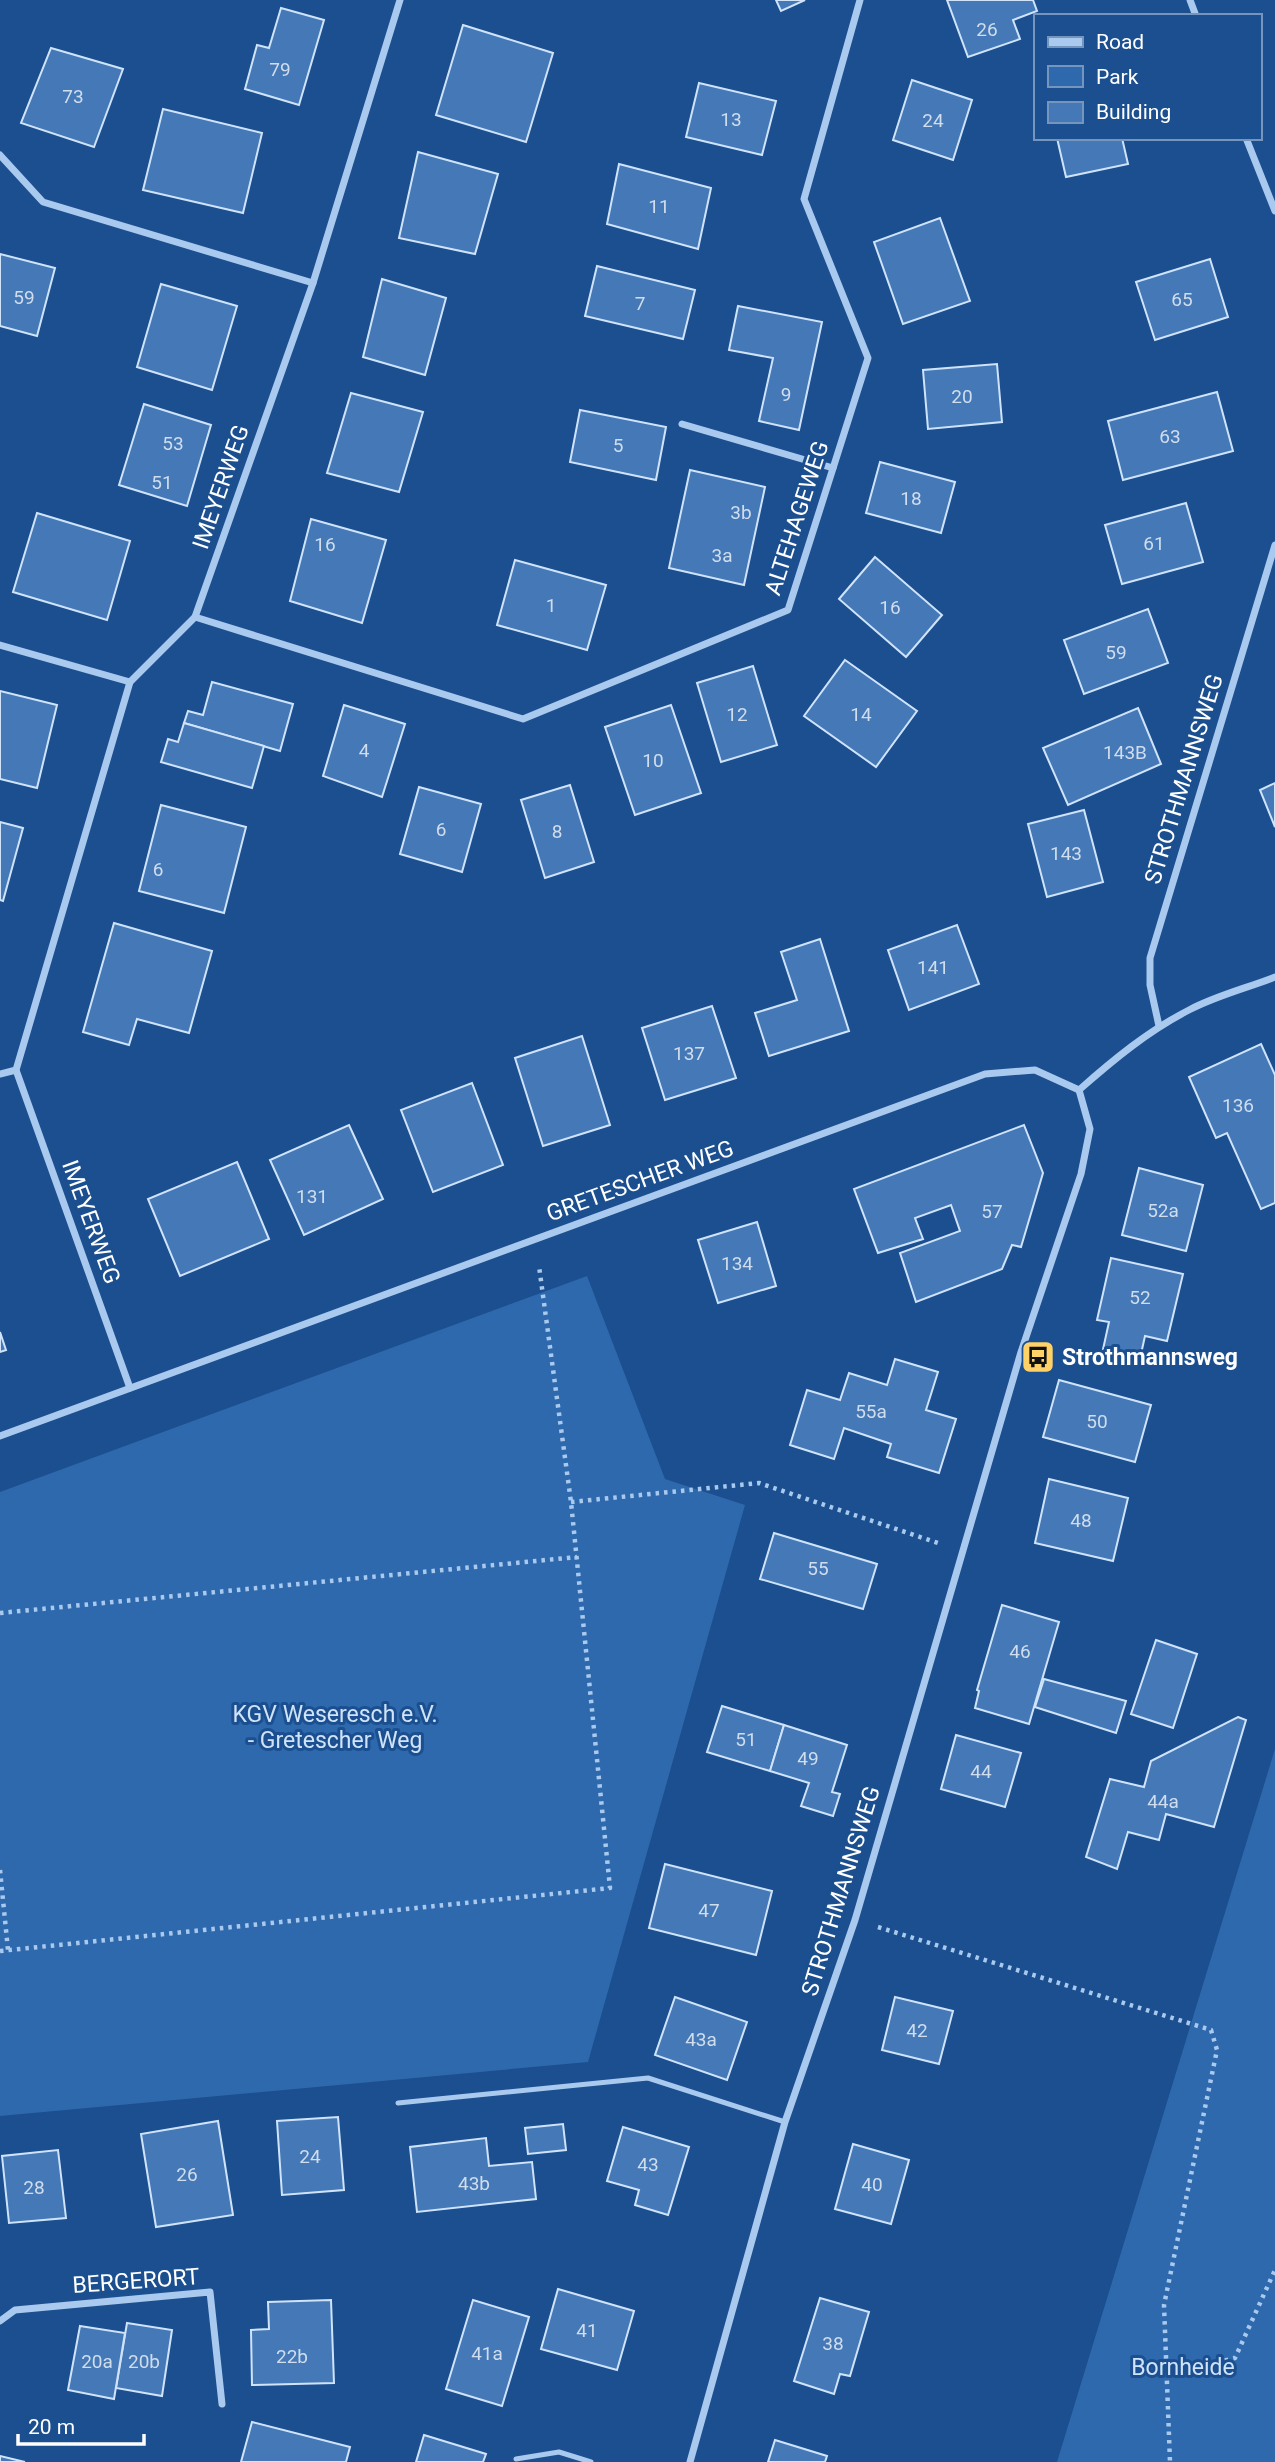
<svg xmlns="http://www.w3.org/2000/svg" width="1275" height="2462" viewBox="0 0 1275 2462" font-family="Roboto,sans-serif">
<rect width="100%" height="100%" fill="#1b4f8f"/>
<!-- green -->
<g fill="#2e69ad">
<polygon points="587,1276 665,1479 745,1505 588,2062 0,2116 0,1492"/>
<polygon points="1275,1749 1275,2462 1057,2462"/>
</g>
<!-- building -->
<g fill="#4478b7" stroke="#cfe3fa" stroke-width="2">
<polygon points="776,0 805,0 781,11"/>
<polygon points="947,0 1033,0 1037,11 1013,20 1020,39 968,57"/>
<polygon points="281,8 324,20 299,105 245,89 257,45 269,48"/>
<polygon points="463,25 553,53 526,142 436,115"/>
<polygon points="51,48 123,69 94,147 21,123"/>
<polygon points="912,80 972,100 953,160 893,140"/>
<polygon points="699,83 776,101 762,155 686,137"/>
<polygon points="163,109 262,133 243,213 143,190"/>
<polygon points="1057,138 1122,138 1128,164 1066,177"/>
<polygon points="418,152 498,174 475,254 399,238"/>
<polygon points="619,164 711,188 698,249 607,224"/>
<polygon points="940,218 970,301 903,324 874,242"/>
<polygon points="0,254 55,268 37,336 0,326"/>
<polygon points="1210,259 1228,317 1155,340 1136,282"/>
<polygon points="597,266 695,290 683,339 585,316"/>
<polygon points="382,279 446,298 425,375 363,357"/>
<polygon points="161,284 237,306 212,390 137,367"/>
<polygon points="738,306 822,322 799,430 759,421 773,358 729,350"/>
<polygon points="997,364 1002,422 928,429 923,370"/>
<polygon points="1217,392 1233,451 1123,480 1108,421"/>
<polygon points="351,393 423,412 399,492 327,473"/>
<polygon points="144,404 211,425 187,506 119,485"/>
<polygon points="580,410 666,427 656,480 570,462"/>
<polygon points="880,462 955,482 941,533 866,513"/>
<polygon points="690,470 765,487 744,585 669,568"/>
<polygon points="1186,503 1203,562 1122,584 1105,525"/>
<polygon points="37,513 130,541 107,620 13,592"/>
<polygon points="311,519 386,540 362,623 290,601"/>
<polygon points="875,557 942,615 906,657 839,599"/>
<polygon points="515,560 606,585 587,650 497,625"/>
<polygon points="1148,609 1168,663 1084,694 1064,640"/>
<polygon points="845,660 917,711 876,767 804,716"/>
<polygon points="753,666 777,745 721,762 697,683"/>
<polygon points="212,682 293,704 280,751 184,723 188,711 203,715"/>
<polygon points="0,691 57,705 37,788 0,779"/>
<polygon points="344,705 405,724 382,797 323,776"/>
<polygon points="671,705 701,793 635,815 605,727"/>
<polygon points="1138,708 1161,764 1068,805 1043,748"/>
<polygon points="184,723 264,746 252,788 161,762 168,739 178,742"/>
<polygon points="1275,783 1275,827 1260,790"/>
<polygon points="570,785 594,862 545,878 521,800"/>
<polygon points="419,787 481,804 462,872 400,854"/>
<polygon points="161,805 246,827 224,913 139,891"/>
<polygon points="1084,810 1103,882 1047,897 1028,824"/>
<polygon points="0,822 23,828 3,901 0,900"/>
<polygon points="114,923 212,951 189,1033 137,1019 129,1045 83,1032"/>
<polygon points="957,925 979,984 909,1010 888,950"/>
<polygon points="820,939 849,1031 769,1056 755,1013 797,1000 781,952"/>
<polygon points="712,1006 736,1078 665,1100 642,1028"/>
<polygon points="582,1036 610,1125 543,1146 515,1058"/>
<polygon points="1261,1044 1275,1075 1275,1203 1261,1209 1227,1133 1216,1138 1189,1077"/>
<polygon points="472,1083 503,1165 433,1192 401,1110"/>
<polygon points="349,1125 383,1199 304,1235 270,1160"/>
<polygon points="1024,1125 1043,1173 1021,1247 1012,1245 1002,1269 916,1302 900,1253 960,1231 951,1205 915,1218 923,1239 878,1253 854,1189"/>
<polygon points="237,1162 269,1239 180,1276 148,1199"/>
<polygon points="1139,1168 1203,1185 1186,1251 1122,1235"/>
<polygon points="757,1222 776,1286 718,1303 698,1240"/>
<polygon points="1111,1258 1183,1274 1167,1341 1145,1336 1139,1363 1102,1354 1109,1322 1097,1320"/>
<polygon points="0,1332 6,1350 0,1352"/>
<polygon points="895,1359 938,1372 926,1410 956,1419 939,1473 887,1457 891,1444 844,1428 834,1459 790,1445 807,1390 840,1400 849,1373 887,1385"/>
<polygon points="1059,1380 1151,1405 1135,1462 1043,1437"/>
<polygon points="1049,1479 1128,1498 1113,1561 1035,1543"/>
<polygon points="774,1533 877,1564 863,1609 760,1579"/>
<polygon points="1002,1605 1059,1622 1029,1724 975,1708 979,1691 977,1690"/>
<polygon points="1156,1640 1197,1654 1173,1728 1131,1714"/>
<polygon points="1044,1679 1126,1701 1116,1733 1035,1707"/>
<polygon points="722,1706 784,1725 770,1771 707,1752"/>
<polygon points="1238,1717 1246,1720 1214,1827 1166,1814 1159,1840 1128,1832 1117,1869 1086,1857 1110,1779 1144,1787 1151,1761"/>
<polygon points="784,1725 847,1745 832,1792 840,1794 833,1816 801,1806 809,1783 770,1771"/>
<polygon points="956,1735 1021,1753 1005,1807 941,1789"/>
<polygon points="665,1864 772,1891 756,1955 649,1928"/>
<polygon points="675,1997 747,2022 727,2080 655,2055"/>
<polygon points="895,1997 953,2011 939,2064 882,2050"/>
<polygon points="338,2117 344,2190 282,2195 277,2121"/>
<polygon points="218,2121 233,2215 156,2227 141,2134"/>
<polygon points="563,2124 566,2150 528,2154 525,2128"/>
<polygon points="623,2127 689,2147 668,2215 635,2205 639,2190 607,2181"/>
<polygon points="486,2138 489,2166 532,2162 536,2199 417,2212 410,2147"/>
<polygon points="853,2144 909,2160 891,2224 835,2209"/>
<polygon points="58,2150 66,2218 9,2223 2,2156"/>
<polygon points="558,2289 634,2311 617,2370 541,2349"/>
<polygon points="820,2298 869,2312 850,2376 840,2374 834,2394 794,2381"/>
<polygon points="331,2300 334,2383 252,2385 251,2330 269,2329 268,2302"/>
<polygon points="473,2300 529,2317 502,2406 446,2389"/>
<polygon points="127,2323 172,2330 162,2396 116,2388"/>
<polygon points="80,2326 125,2333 114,2399 68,2390"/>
<polygon points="252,2422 350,2447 346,2462 241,2462"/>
<polygon points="424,2435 486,2454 483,2462 416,2462"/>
<polygon points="775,2440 827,2456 825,2462 768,2462"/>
<polygon points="0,2456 25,2462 0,2462"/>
</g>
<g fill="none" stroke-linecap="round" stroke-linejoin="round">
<!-- path -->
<g stroke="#a9c9ee" stroke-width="4.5" stroke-dasharray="3.5 5" stroke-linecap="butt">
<polyline points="571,1502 759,1483 941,1544"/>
<polyline points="0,1613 577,1557"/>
<polyline points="0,1870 8,1950"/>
<polyline points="878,1927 1211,2030 1217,2050 1164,2305 1170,2462"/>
<polyline points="0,1951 610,1888 571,1502 539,1266"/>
<polyline points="1167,2374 1235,2358 1275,2270"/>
</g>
<!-- service -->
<g stroke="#a9c9ee" stroke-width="5">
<polyline points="398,2103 648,2078 785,2122"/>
<polyline points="516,2459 559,2452 591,2462"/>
</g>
<!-- minor -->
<g stroke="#a9c9ee" stroke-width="7">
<polyline points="1190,0 1196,16"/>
<polyline points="1246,138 1275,211"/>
<polyline points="0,155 43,202 313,283"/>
<polyline points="682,424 833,468"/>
<polyline points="195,617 523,719 788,610 868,358 804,199 860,0"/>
<polyline points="0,645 130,682"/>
<polyline points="1159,1026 1150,985 1150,958 1275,545"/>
<polyline points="0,1074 16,1070"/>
<path d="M1079,1090C1113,1060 1148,1031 1189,1010C1215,996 1247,988 1275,977"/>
<polyline points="130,1388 16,1070 130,682 195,617 313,283 400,0"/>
<polyline points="0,1436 985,1074 1035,1070 1079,1090"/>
<polyline points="0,2321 15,2310 210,2292 222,2404"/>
<polyline points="690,2462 785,2122 855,1920 1021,1352 1081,1174 1090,1129 1079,1090"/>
</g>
</g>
<!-- icons -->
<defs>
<symbol id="bus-square" viewBox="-11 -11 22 22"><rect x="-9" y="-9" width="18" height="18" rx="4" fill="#ffd166" stroke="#1b4f8f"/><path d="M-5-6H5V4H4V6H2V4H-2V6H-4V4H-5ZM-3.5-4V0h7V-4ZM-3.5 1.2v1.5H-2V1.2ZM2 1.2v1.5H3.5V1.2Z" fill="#111"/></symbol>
</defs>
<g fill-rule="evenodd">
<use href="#bus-square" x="1019" y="1338" width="38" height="38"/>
</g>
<g text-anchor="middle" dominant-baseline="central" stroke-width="6" stroke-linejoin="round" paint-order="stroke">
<!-- number labels -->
<g font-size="19" fill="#d0dded">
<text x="987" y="29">26</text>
<text x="280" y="69">79</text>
<text x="73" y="96">73</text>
<text x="731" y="119">13</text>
<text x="933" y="120">24</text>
<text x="659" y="206">11</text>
<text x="24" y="297">59</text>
<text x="1182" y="299">65</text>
<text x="640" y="303">7</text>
<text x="786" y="394">9</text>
<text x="962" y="396">20</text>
<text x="1170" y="436">63</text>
<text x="173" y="443">53</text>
<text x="618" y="445">5</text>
<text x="162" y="482">51</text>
<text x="911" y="498">18</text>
<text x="741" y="512">3b</text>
<text x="1154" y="543">61</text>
<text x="325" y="544">16</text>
<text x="722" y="555">3a</text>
<text x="551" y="605">1</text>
<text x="890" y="607">16</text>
<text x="1116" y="652">59</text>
<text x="737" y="714">12</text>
<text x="861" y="714">14</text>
<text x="364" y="750">4</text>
<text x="1125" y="752">143B</text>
<text x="653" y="760">10</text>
<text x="441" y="829">6</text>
<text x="557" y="831">8</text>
<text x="1066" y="853">143</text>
<text x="158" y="869">6</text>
<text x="933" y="967">141</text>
<text x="689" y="1053">137</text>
<text x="1238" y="1105">136</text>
<text x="312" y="1196">131</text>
<text x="1163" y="1210">52a</text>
<text x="992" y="1211">57</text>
<text x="737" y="1263">134</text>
<text x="1140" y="1297">52</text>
<text x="871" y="1411">55a</text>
<text x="1097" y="1421">50</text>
<text x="1081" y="1520">48</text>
<text x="818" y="1568">55</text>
<text x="1020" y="1651">46</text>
<text x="746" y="1739">51</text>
<text x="808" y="1758">49</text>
<text x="981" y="1771">44</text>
<text x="1163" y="1801">44a</text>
<text x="709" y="1910">47</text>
<text x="917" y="2030">42</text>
<text x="701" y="2039">43a</text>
<text x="310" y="2156">24</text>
<text x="648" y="2164">43</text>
<text x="187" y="2174">26</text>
<text x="474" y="2183">43b</text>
<text x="872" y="2184">40</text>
<text x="34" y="2187">28</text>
<text x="587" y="2330">41</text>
<text x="833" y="2343">38</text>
<text x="487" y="2353">41a</text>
<text x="292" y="2356">22b</text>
<text x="97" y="2361">20a</text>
<text x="144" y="2361">20b</text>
</g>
<!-- street labels -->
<g font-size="23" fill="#fff" stroke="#1b4f8f">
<text transform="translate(221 487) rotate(-71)">IMEYERWEG</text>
<text transform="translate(797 518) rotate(-72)">ALTEHAGEWEG</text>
<text transform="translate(1184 779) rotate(-73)">STROTHMANNSWEG</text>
<text transform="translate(640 1181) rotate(-20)">GRETESCHER WEG</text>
<text transform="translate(91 1222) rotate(70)">IMEYERWEG</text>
<text transform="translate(841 1891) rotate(-73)">STROTHMANNSWEG</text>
<text transform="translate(136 2281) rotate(-4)">BERGERORT</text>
</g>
<!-- poi labels -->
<g font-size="23" font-weight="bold" fill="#fff" stroke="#1b4f8f" text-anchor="start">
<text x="1062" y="1357">Strothmannsweg</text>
</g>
<!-- park labels -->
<g font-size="23" fill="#cfe3fa" stroke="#1b4f8f">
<text x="335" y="1714">KGV Weseresch e.V.<tspan x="335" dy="26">- Gretescher Weg</tspan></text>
<text x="1183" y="2367">Bornheide</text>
</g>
</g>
<!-- legend -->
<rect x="1034" y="14" width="228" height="126" fill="#1b4f8f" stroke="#7695bc" stroke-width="2"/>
<rect x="1048" y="37" width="35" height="10" fill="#a9c9ee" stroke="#7695bc" stroke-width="2"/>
<text x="1096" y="49" font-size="21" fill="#ffffff">Road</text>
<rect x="1048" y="66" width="35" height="21" fill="#2e69ad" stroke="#7695bc" stroke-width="2"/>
<text x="1096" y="84" font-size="21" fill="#ffffff">Park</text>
<rect x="1048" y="102" width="35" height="21" fill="#4478b7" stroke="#7695bc" stroke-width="2"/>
<text x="1096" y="119" font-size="21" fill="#ffffff">Building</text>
<!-- scale -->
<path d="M18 2434v10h126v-10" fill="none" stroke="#ffffff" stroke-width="3.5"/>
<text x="28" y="2434" font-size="21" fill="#ffffff" stroke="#1b4f8f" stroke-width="5" paint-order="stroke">20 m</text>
</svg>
